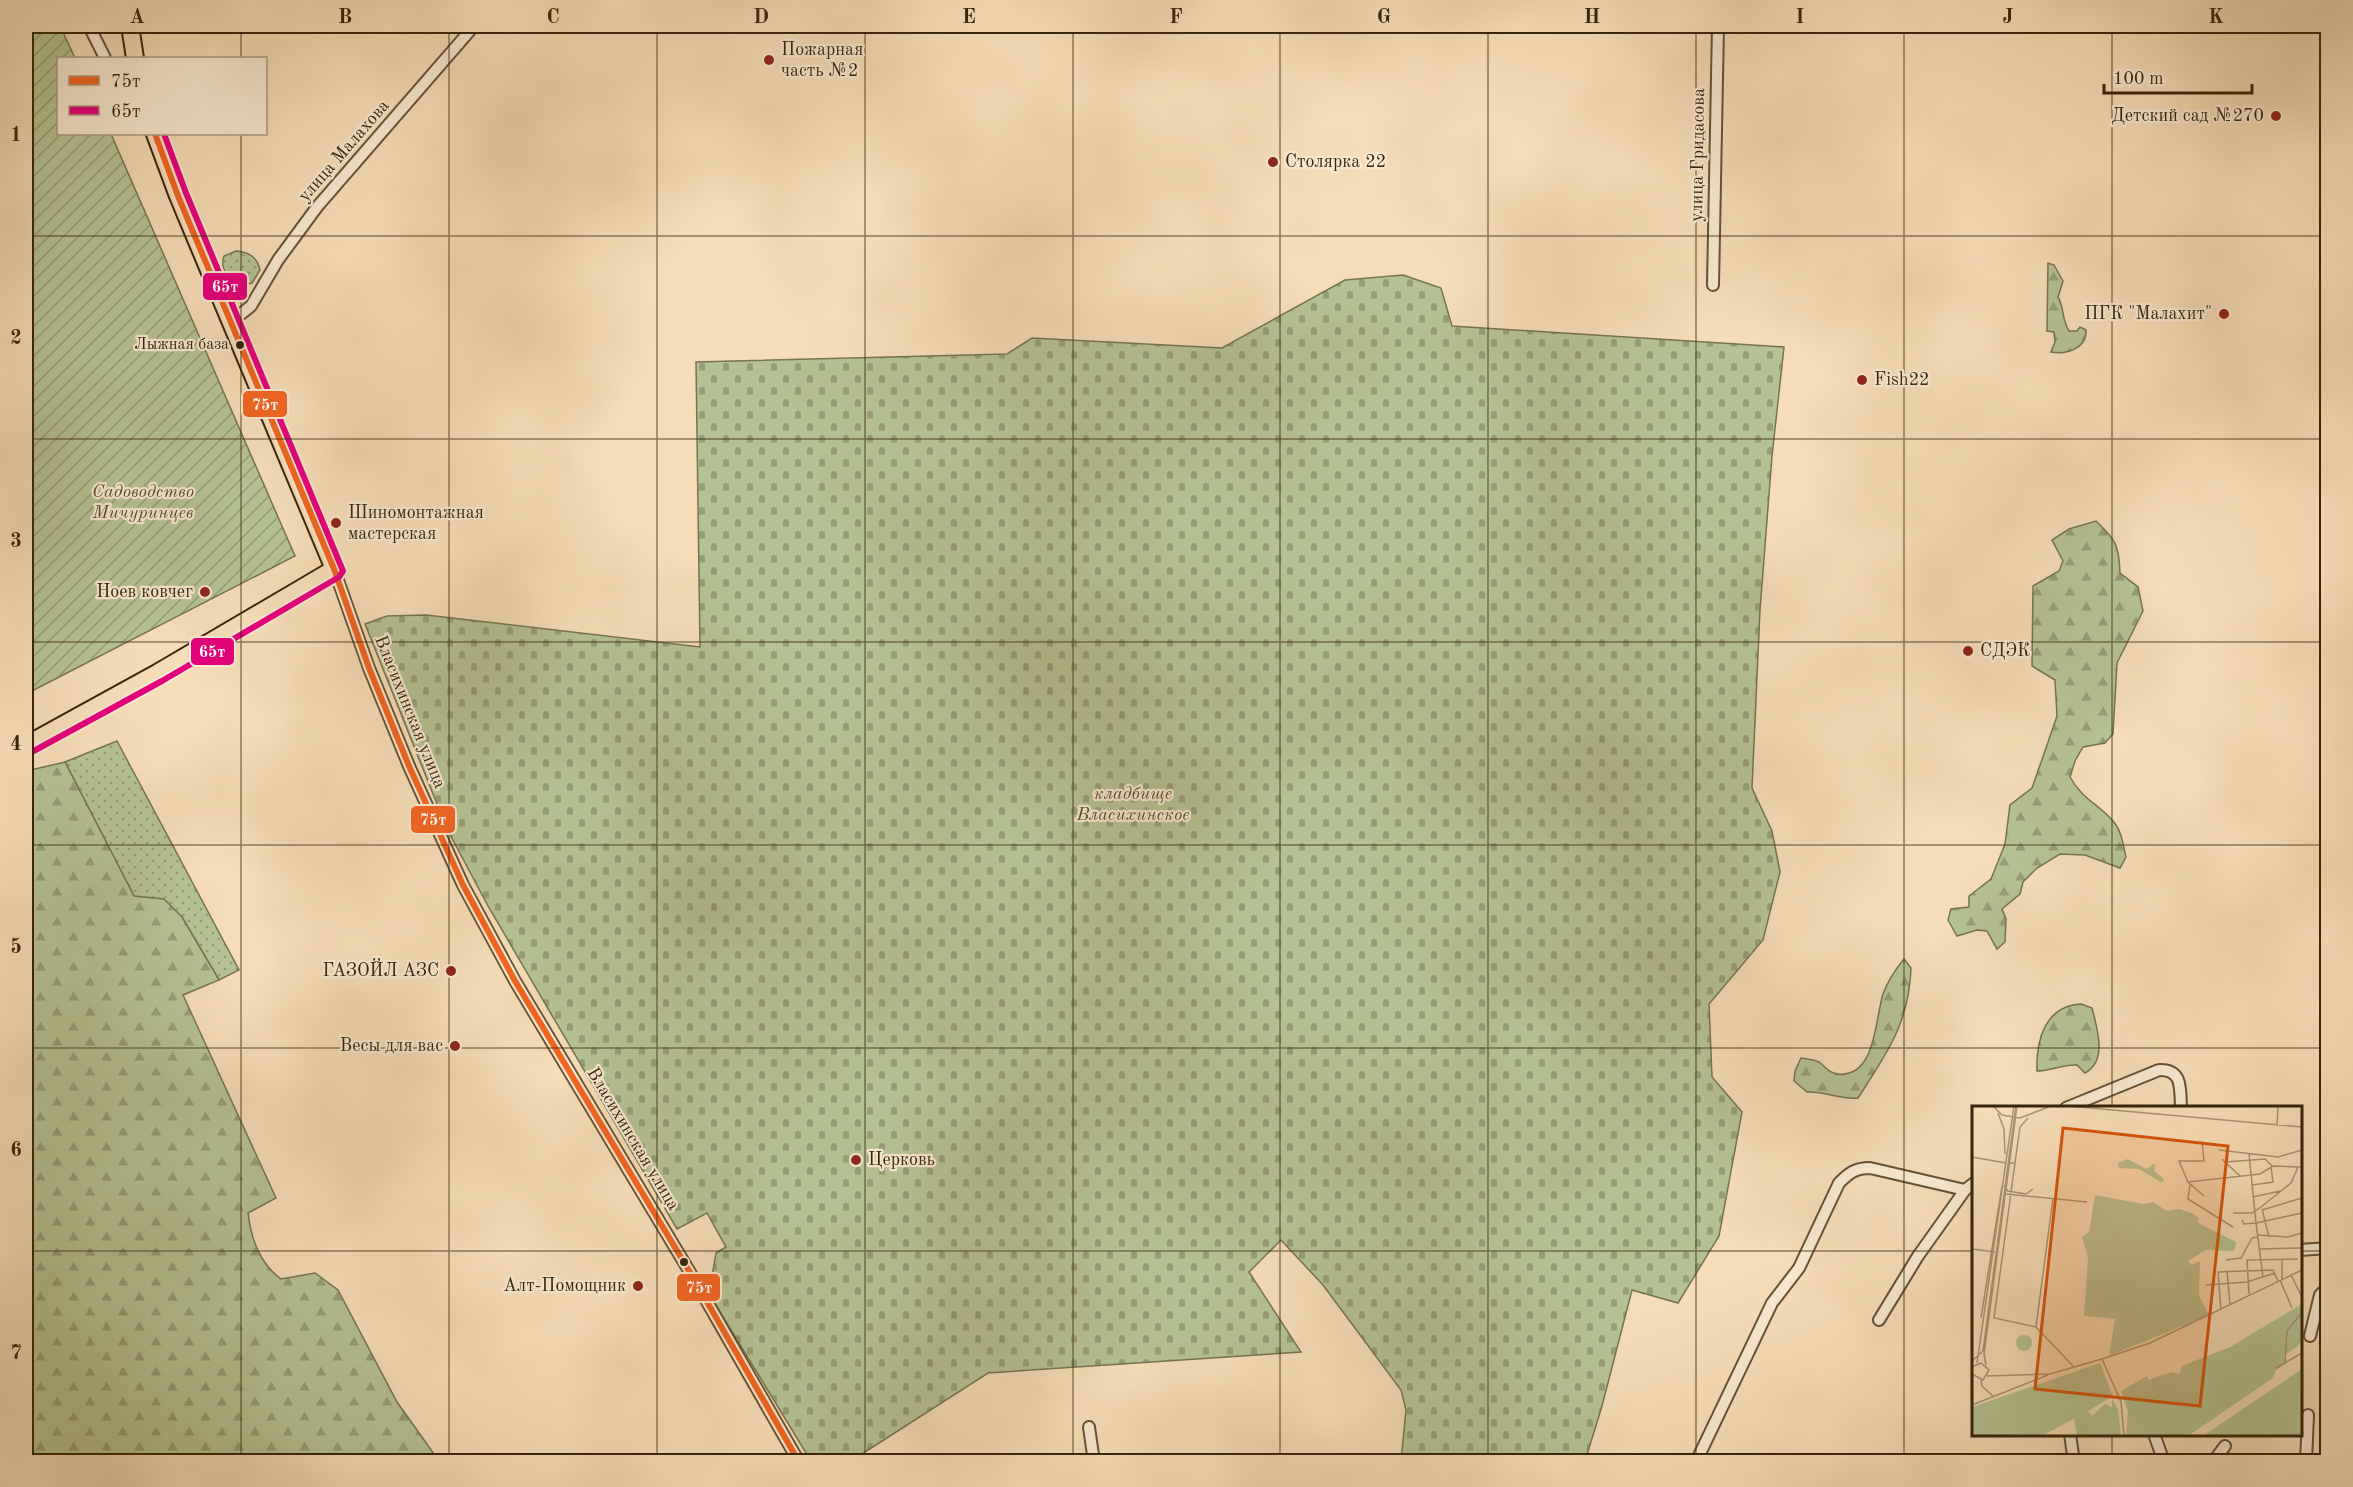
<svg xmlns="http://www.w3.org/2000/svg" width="2353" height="1487" viewBox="0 0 2353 1487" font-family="'Old Standard TT',serif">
<defs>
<pattern id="grass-dots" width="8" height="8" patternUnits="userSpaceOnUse" patternTransform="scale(1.5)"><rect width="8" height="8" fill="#b6c293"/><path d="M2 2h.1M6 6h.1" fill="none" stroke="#959d76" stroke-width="1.8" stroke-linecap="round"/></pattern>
<pattern id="forest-firs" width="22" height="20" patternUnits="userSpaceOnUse" patternTransform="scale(1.5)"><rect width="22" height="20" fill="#b6c293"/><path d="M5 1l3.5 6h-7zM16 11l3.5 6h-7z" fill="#959d76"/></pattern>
<pattern id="cemetery-stones" width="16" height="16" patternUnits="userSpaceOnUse" patternTransform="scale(1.5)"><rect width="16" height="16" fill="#b6c293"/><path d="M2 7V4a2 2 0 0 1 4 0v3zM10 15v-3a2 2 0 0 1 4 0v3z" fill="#959d76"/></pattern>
<pattern id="garden-furrows" width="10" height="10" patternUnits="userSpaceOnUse" patternTransform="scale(1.5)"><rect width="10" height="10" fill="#b6c293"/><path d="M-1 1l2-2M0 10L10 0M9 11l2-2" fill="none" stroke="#959d76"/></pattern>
</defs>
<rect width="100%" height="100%" fill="#f6ddb7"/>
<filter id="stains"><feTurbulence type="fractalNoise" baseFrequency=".00333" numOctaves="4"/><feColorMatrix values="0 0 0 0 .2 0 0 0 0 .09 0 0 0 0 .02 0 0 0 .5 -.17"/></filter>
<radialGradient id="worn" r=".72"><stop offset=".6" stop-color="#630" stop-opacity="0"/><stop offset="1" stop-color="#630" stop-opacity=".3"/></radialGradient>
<!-- grass -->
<g fill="url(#grass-dots)" stroke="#76734e" stroke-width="1.5">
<path d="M236,251C249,252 257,257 260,270L252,283C236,288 218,273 224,256Z"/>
<polygon points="117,741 239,970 219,980 182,917 134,896 65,762"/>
</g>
<!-- forest -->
<g fill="url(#forest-firs)" stroke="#76734e" stroke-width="1.5">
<path d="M2048,263L2054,265L2063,281L2058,297C2064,307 2062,320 2069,331H2077L2080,327L2086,330C2087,348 2067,355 2051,352L2055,342L2054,332L2047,331Z"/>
<path d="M2096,521C2116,540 2119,545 2120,573L2138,587L2143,611L2117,663L2113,734L2105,743L2083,747L2075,761L2070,777C2082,799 2098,804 2113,821C2122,831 2123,845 2126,857L2120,868L2085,855L2060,854L2037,868L2023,882L2020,894L2002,909L2006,919L2005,942L1997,949L1987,931L1977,930L1957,936L1948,920L1951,909L1969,907V896L1991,879L2005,844L2010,805L2032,788L2046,748L2057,716L2055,680L2032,666L2033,586L2059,571L2063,561L2052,540L2069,529Z"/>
<path d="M65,762L134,896L164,899L182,917L219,980L183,995L276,1198L248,1213C251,1239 259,1263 281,1279L315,1273L338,1290L397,1402L439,1461H26V771Z"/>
<path d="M1904,959L1911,968C1909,1023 1887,1053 1858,1098C1841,1100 1825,1091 1807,1092L1794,1081L1795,1071L1801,1058C1807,1059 1814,1059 1819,1062C1826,1067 1828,1073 1838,1074C1876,1078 1875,1019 1883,994C1888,980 1895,970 1904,959Z"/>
<path d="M2081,1004L2092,1008C2097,1028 2108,1061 2085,1073L2077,1065C2063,1064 2051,1071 2037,1071C2036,1040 2045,1006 2081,1004Z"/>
</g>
<!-- cemetery -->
<polygon fill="url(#cemetery-stones)" stroke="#76734e" stroke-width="1.5" points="1403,275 1441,288 1452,326 1784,347 1772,456 1760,610 1752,788 1772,831 1780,872 1763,940 1709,1004 1712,1077 1742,1112 1719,1236 1678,1303 1632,1290 1602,1406 1585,1461 1401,1461 1406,1410 1401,1390 1323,1285 1281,1240 1249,1272 1301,1352 988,1373 851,1461 811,1461 709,1294 716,1253 726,1247 707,1213 677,1229 488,906 447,829 365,624 387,616 426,615 700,647 696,362 1007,354 1032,338 1222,348 1345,280"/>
<!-- garden -->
<polygon fill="url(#garden-furrows)" stroke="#76734e" stroke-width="1.5" points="26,26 60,26 75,58 58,58 58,134 111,134 295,556 26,694"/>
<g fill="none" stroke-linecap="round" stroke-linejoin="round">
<defs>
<g id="minor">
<polyline points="89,26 105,58"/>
<polyline points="1713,285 1718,26"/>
<polyline points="231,322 251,306 278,260 317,207 474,26"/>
<polyline points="334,569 369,668 409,766 463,885 515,981 691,1274 799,1462"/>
<path d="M2066,1108L2159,1070C2183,1069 2180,1089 2181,1108"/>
<polyline points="2300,1250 2328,1248"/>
<polyline points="1879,1320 1918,1256 1965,1190 1974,1183"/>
<polyline points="2310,1336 2320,1295 2328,1287"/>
<polyline points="1089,1427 1094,1462"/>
<polyline points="2070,1434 2074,1462"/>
<polyline points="2154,1434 2164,1462"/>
<path d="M1696,1462L1772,1303L1799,1268L1839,1183C1849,1173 1855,1168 1870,1168L1965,1190"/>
<polyline points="2213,1462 2225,1446"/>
<polyline points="2306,1462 2308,1415"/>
</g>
<g id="highway">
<polyline points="130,26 135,58"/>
<polyline points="26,745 157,673 334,569 178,196 155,134"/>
</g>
</defs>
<!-- minor casing -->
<use href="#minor" stroke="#665234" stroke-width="14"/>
<!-- highway casing -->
<use href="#highway" stroke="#362409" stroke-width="20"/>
<!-- minor -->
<use href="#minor" stroke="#f9e9d0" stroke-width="10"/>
<!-- highway -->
<use href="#highway" stroke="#f6ddb7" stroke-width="16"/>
<defs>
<polyline id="bus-1" points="155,134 178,196 334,569 369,668 409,766 463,885 515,981 691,1274 799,1462"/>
<polyline id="bus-2" points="30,753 162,681 339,577 343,571 186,193 164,134"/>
</defs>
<!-- bus-1 casing -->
<use href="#bus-1" stroke="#f9e9d0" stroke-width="10"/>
<!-- bus-2 casing -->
<use href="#bus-2" stroke="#f9e9d0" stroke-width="10"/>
<!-- bus-1 -->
<use href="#bus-1" stroke="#f26522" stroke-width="6"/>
<!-- bus-2 -->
<use href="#bus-2" stroke="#e5007d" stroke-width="6"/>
</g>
<!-- grid -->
<path fill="none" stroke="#362409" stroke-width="1.5" stroke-opacity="0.55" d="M241,26V58M449,26V1462M657,26V1462M865,26V1462M1073,26V1462M1280,26V1462M1488,26V1462M1696,26V1462M1904,26V1462M2112,26V1108M241,134V1462M26,236H2328M26,439H2328M26,642H2328M26,845H2328M26,1048H2328M26,1251H1974M2300,1251H2328M2112,1434V1462"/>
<!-- markers -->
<g fill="#8f2418" stroke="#f9e9d0" stroke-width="2">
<circle cx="769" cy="60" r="6"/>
<circle cx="2276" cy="116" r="6"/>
<circle cx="1273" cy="162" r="6"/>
<circle cx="2224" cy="314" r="6"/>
<circle cx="1862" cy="380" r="6"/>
<circle cx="336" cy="523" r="6"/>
<circle cx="205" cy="592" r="6"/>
<circle cx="1968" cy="651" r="6"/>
<circle cx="451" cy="971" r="6"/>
<circle cx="455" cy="1046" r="6"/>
<circle cx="856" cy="1160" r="6"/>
<circle cx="638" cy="1286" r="6"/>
</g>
<g fill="#362409" stroke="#f9e9d0" stroke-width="2">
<circle cx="240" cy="345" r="5"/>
<circle cx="684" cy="1262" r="5"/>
</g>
<g text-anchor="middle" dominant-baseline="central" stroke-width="4.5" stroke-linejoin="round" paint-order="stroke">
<!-- bus labels -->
<g font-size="16" fill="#362409" stroke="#f9e9d0" text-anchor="end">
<text x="229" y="345">Лыжная база</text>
</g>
<!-- poi labels -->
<g font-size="18" fill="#362409" stroke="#f9e9d0" text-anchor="start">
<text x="781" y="50">Пожарная<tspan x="781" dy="21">часть №2</tspan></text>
<text x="2264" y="116" text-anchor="end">Детский сад №270</text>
<text x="1285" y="162">Столярка 22</text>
<text x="2212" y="314" text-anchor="end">ПГК "Малахит"</text>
<text x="1874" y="380">Fish22</text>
<text x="348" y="513">Шиномонтажная<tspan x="348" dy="21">мастерская</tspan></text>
<text x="193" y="592" text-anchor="end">Ноев ковчег</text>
<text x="1980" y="651">СДЭК</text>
<text x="439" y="971" text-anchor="end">ГАЗОЙЛ АЗС</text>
<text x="443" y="1046" text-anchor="end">Весы для вас</text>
<text x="868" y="1160">Церковь</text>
<text x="626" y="1286" text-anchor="end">Алт-Помощник</text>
</g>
<!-- street labels -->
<g font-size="18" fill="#362409" stroke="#f9e9d0">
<text transform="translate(344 151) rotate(-49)">улица Малахова</text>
<text transform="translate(1698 155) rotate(-89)">улица Гридасова</text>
<text transform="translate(410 712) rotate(68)">Власихинская улица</text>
<text transform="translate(633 1139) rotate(59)">Власихинская улица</text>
</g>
<!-- park labels -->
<g font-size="18" font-style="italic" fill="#564c2c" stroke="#f9e9d0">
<text x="143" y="492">Садоводство<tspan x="143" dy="21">Мичуринцев</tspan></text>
<text x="1133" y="794">кладбище<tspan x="1133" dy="21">Власихинское</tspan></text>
</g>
</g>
<!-- overview -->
<g transform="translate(1972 1106)">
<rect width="330" height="330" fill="#f6ddb7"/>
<path d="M156,53L174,63L183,57L182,65L192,73L190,77L167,63L147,62L146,57ZM330,198V237L313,249L315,257L304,264L301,272L216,330H154L156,305L149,285L175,270L176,274L199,266L207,268L210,260L258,241ZM330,263V330H231L324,267ZM140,293L146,303L149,330H105L102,313L116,305L120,310L133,298L140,301Z" fill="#b6c293"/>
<path d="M123,89L171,98L181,96L195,105L207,103L220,107L227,112L226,117L264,136L262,145L234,144L216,155L219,159L228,155L227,189L237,209L137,250L143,213L112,210L116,152L110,131L117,126Z" fill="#b6c293"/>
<path d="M128,257L141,290L116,305L70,330H0V301Z" fill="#b6c293"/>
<path d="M44 237a8 8 0 1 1 16 0a8 8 0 1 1-16 0Z" fill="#b6c293"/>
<path fill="none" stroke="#a99371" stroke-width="1.5" d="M21,0L30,9L48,12L79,0M96,0L330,21M26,7L32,23L33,48M305,19L306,0M247,44L306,51L330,44M277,48L284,117L330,107M0,51L34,57M250,53L253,56L293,53L300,60M253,56L268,70M38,57H43L48,21L56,12M43,57L22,212L64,221M216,76L207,55H232L230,35M218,79L216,93L261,121M280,79L301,76L299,61M32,80L36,85L54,88L61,83M34,88L115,96M232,90L216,76L288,68L301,60L326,61M281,91L308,85M81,92L64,221L101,260M290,103L297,131M290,104L330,92M261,107H280L289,101L319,77L326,61H330M270,114L272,118L284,117L291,171M285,129L316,131L330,127M0,143L23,146M287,143L330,142M310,153V173M254,154L269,152L280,132L285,131M255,165L258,198M319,169L330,191M308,174L320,202M234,179L275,176L303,167M277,188L275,154L326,153M249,204L246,166L301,164L306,175M9,212L30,80M130,253L178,237L330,164M0,255L11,245L44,0M5,257L42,0M313,257L315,225L330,206M14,259L12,248L45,0M0,261L9,257L17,264L11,274L0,268M304,262L330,247M15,270L78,268L130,253L149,296L152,330M9,274L10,280L21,290M0,299L76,269"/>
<path fill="#d6540c" fill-opacity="0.15" stroke="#d6540c" stroke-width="3" d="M91,22L256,40L228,300L63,283Z"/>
<rect width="330" height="330" fill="none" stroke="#362409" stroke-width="3"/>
</g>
<g stroke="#f9e9d0" stroke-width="2">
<rect x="202" y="272" width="46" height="29" rx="6" fill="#e5007d"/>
<rect x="242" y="390" width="46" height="28" rx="6" fill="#f26522"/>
<rect x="190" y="637" width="45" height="29" rx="6" fill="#e5007d"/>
<rect x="410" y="805" width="46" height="29" rx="6" fill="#f26522"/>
<rect x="676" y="1273" width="45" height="29" rx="6" fill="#f26522"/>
</g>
<g font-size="16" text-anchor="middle" font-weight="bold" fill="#fff">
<text x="225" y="292">65т</text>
<text x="265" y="410">75т</text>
<text x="212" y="657">65т</text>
<text x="433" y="825">75т</text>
<text x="699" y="1293">75т</text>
</g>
<!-- margin -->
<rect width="2353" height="1487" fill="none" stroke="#f6ddb7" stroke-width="66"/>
<!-- legend -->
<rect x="57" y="57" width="210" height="78" fill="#f9e9d0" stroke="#ab9a80" stroke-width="1.5"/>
<rect x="69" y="76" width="30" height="9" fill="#f26522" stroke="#ab9a80" stroke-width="1.5"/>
<text x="111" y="87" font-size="18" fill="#362409">75т</text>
<rect x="69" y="106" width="30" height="9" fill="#e5007d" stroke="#ab9a80" stroke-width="1.5"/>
<text x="111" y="117" font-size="18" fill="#362409">65т</text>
<!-- scale -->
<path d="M2104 84v9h148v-9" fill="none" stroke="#362409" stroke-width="3"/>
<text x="2113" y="84" font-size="18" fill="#362409" stroke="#f9e9d0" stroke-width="4.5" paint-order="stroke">100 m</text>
<rect x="33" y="33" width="2287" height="1421" fill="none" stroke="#362409" stroke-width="2"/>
<g font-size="20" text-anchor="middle" font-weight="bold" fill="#362409">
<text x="137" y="23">A</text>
<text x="345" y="23">B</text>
<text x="553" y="23">C</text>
<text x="761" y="23">D</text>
<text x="969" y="23">E</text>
<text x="1176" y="23">F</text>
<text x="1384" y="23">G</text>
<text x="1592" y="23">H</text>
<text x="1800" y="23">I</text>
<text x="2008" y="23">J</text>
<text x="2216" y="23">K</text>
<text x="16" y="141">1</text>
<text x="16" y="344">2</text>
<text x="16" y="547">3</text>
<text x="16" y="750">4</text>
<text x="16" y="953">5</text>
<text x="16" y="1156">6</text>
<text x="16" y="1359">7</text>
</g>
<rect width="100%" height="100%" filter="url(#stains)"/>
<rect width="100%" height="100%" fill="url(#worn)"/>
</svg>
